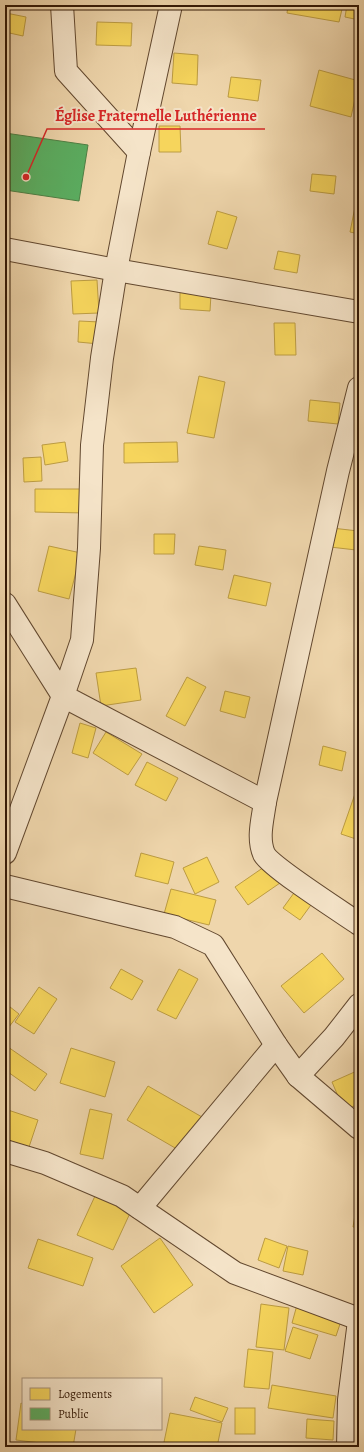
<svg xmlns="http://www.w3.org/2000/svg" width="364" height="1452" viewBox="0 0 364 1452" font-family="Alegreya,serif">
<rect width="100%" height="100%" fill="#efd6ac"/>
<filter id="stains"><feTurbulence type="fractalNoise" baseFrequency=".005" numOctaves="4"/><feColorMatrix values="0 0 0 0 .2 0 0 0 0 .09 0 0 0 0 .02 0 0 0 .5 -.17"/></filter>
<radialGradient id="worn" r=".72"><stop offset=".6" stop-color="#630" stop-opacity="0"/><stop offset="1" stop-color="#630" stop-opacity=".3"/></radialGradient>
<!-- homes -->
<g fill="#f6d55c" stroke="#bc9c42">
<polygon points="288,5 343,5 339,22 287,13"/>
<polygon points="347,5 359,5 359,20 345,17"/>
<polygon points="6,13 26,17 23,36 5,32"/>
<polygon points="97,22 132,23 131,46 96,45"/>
<polygon points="174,53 198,55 197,85 172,83"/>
<polygon points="319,70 359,81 351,117 310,106"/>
<polygon points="231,77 261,80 258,101 228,97"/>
<polygon points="159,126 180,126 181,152 159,152"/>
<polygon points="312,174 336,176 334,194 310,191"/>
<polygon points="356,202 359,202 359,234 350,232"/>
<polygon points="217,211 237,217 227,249 208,244"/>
<polygon points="278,251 300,255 297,273 274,269"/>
<polygon points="97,280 99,313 73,314 71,281"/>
<polygon points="180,292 211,294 210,311 180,309"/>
<polygon points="79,321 100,322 99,344 78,342"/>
<polygon points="274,323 295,323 296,355 275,355"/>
<polygon points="199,376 225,382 214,438 187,433"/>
<polygon points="310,400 340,403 338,424 308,421"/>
<polygon points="65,442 68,461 45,465 42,445"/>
<polygon points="177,442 178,462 124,463 124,443"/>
<polygon points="41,457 42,481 24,482 23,458"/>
<polygon points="35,489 85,489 85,513 35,512"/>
<polygon points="332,528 358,531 356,550 330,547"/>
<polygon points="154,534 175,534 174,554 154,554"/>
<polygon points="49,546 81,553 69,599 38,591"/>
<polygon points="199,546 226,550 223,570 195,565"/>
<polygon points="234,575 271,583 266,606 228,598"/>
<polygon points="136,668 141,700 101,706 96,673"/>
<polygon points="187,677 206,687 185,726 166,716"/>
<polygon points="225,691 250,697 245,718 220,711"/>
<polygon points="80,723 96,728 88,758 72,753"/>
<polygon points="106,732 142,754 128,775 93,753"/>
<polygon points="323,746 346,752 342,771 319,765"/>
<polygon points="147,762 178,778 166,801 135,785"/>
<polygon points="356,791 359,792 359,840 341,834"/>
<polygon points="141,853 174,862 168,884 135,876"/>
<polygon points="207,857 219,882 195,894 183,868"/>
<polygon points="267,865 280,883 248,905 235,887"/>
<polygon points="299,886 316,898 300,920 283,908"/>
<polygon points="171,889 216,900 209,925 164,914"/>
<polygon points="322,953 344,979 304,1013 281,986"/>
<polygon points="121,969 143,981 132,1000 110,988"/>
<polygon points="179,969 198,979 176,1019 157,1010"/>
<polygon points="39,987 57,999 34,1034 15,1022"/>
<polygon points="5,1003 19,1014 5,1032"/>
<polygon points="8,1047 47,1074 35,1091 5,1070 5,1050"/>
<polygon points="71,1048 115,1062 105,1097 60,1083"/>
<polygon points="359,1070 359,1104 344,1110 332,1082"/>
<polygon points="148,1086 202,1117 182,1152 127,1120"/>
<polygon points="5,1109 38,1120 29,1147 5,1139"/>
<polygon points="90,1109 112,1114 103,1159 80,1154"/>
<polygon points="95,1196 131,1211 113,1250 77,1235"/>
<polygon points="357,1203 359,1203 359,1227 353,1227"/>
<polygon points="160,1238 193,1285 154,1313 121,1266"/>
<polygon points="265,1238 287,1246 279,1268 258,1260"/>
<polygon points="38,1239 93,1258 83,1286 28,1268"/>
<polygon points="288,1246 308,1251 303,1275 283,1271"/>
<polygon points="359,1254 359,1274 355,1273"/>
<polygon points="261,1304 289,1308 284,1350 256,1347"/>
<polygon points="297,1305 342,1318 336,1336 292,1323"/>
<polygon points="293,1327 318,1335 310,1359 285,1351"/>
<polygon points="248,1349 273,1352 269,1389 244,1387"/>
<polygon points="272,1385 336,1396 333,1418 268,1408"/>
<polygon points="195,1397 228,1408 222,1422 190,1410"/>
<polygon points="21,1403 23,1404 23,1429 76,1429 73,1447 16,1440"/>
<rect x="235" y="1408" width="20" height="26"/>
<polygon points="170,1413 222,1423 217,1447 163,1447"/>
<polygon points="307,1419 334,1421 333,1440 306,1438"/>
</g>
<!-- public -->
<polygon fill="#5aae61" stroke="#4e8145" points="5,133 88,145 79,201 5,190"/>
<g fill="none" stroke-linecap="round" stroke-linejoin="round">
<defs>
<g id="minor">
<polyline points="62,5 66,71 139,152"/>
<polyline points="171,5 139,152 116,270 102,358 92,445 89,548 82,640 63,696 265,802"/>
<polyline points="5,249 116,270 359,312"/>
<path d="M359,388L338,471L265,802C263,818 257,838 264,854C271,867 343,913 359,924"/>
<polyline points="5,604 63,696 5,853"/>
<polyline points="5,886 175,927 213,945 276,1045 298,1076"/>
<polyline points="359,1005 334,1037 298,1076 359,1128"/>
<polyline points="5,1151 45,1163 122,1196 235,1273 359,1319"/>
<polyline points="140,1208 276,1045"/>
<polyline points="348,1447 349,1400 359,1321"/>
</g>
</defs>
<!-- minor casing -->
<use href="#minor" stroke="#62482f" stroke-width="24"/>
<!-- minor -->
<use href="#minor" stroke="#f5e4c9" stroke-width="22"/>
</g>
<!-- callouts -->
<path fill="none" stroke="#d62828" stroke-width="1.5" d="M26 177L47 129H265"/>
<circle fill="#d62828" stroke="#f5e4c9" stroke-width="1.5" cx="26" cy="177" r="4"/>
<g font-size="16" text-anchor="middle" font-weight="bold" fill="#d62828" stroke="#f5e4c9" stroke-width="4" stroke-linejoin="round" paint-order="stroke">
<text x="156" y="121">Église Fraternelle Luthérienne</text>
</g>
<!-- margin -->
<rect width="364" height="1452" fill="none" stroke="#efd6ac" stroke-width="20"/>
<rect x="6" y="6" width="352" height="1440" fill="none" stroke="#331805" stroke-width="2"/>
<rect x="10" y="10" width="344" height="1432" fill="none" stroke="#331805"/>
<!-- legend -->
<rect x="22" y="1378" width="140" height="52" fill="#f5e4c9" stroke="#a7927b"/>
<rect x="30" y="1388" width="20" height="12" fill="#f6d55c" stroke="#a7927b"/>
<text x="58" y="1398" font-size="12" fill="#331805">Logements</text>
<rect x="30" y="1408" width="20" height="12" fill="#5aae61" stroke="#a7927b"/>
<text x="58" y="1418" font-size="12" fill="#331805">Public</text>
<rect width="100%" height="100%" filter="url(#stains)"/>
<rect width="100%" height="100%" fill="url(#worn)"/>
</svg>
